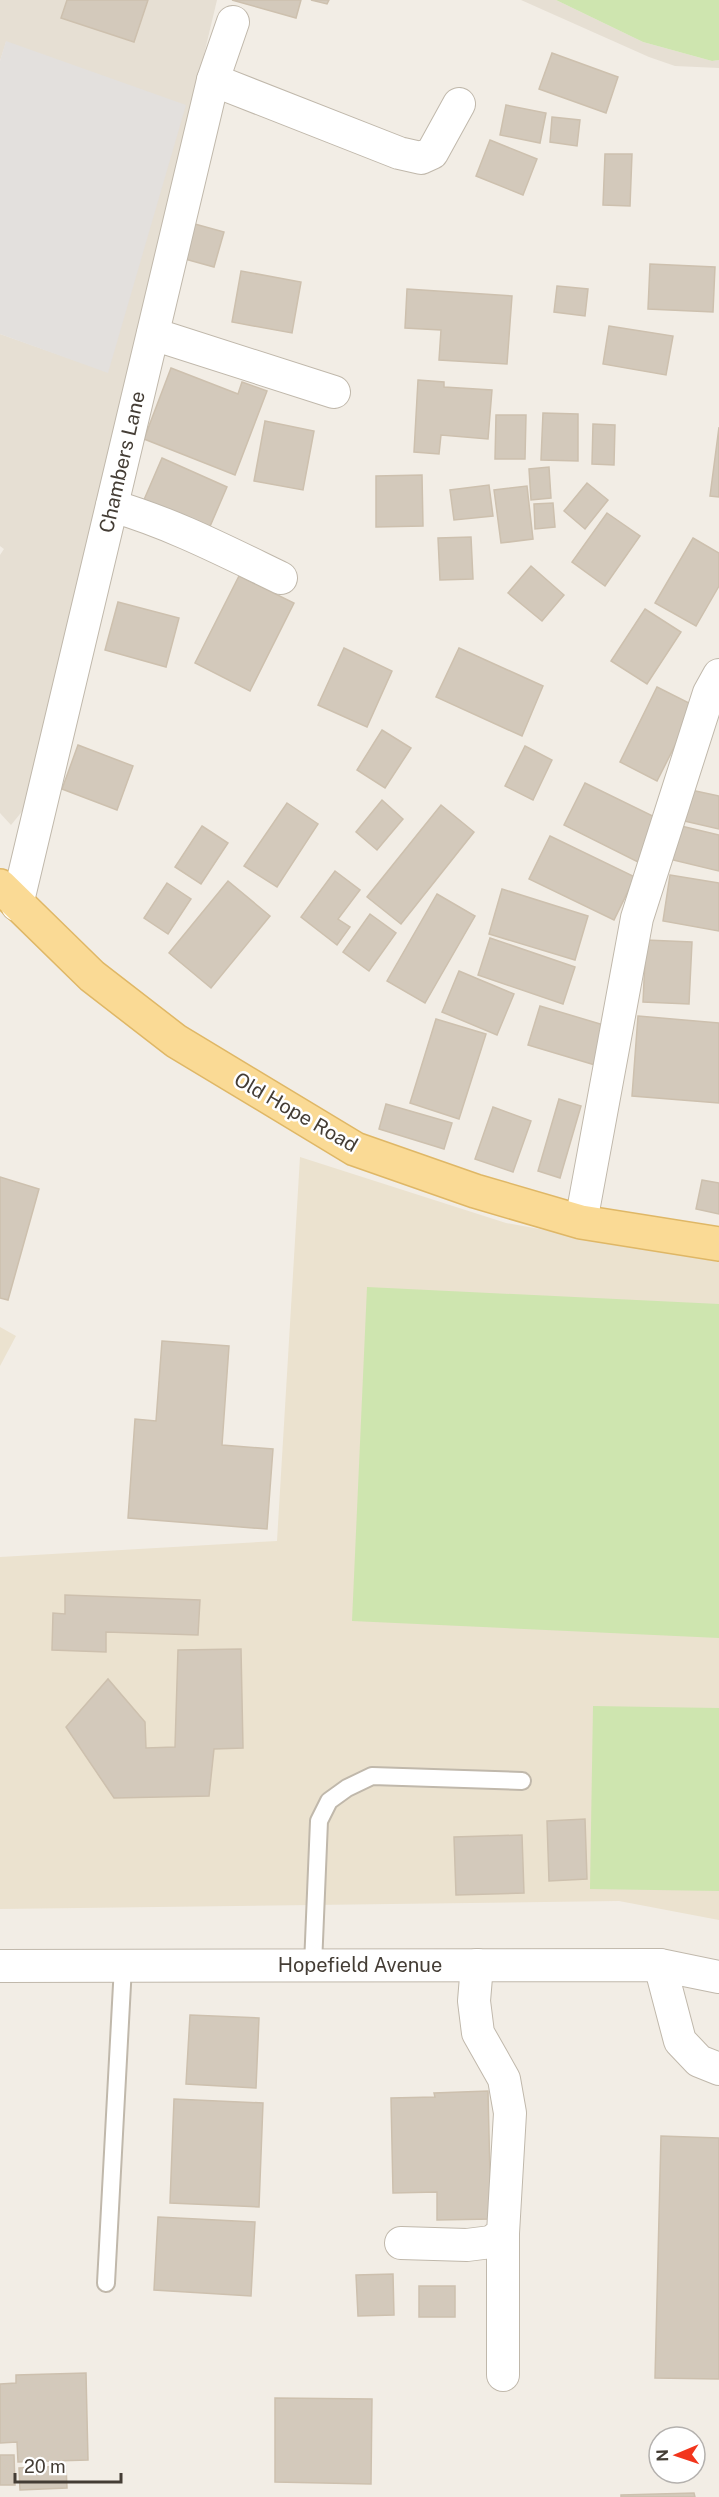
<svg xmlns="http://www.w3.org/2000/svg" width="719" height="2497" viewBox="0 0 719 2497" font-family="'Public Sans',sans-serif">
<rect width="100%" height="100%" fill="#f2ede5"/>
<!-- residential -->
<g fill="#e6dfd3">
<polygon points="0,0 67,0 62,18 133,42 148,0 217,0 24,809 11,825 0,813 0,555 4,549 0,546 0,334 108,372 6,42 0,61"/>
<polygon points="521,0 556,0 643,42 712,61 719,60 719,68 675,66 649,57"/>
</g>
<!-- education -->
<g fill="#ebe2cf">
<polygon points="300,1157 506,1223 719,1262 719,1920 619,1901 0,1909 0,1557 277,1541"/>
<polygon points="0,1327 16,1336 0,1366"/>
</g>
<!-- green -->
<g fill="#cee5af">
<polygon points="556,0 719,0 719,60 712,61 643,42"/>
<polygon points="367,1287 719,1304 719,1638 352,1621"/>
<polygon points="593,1706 719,1708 719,1891 590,1889"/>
</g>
<!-- parking -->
<polygon fill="#e3e0dd" points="6,41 186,105 108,373 0,334 0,61"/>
<!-- building -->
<g fill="#d3c9bb" stroke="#cdc0ae" stroke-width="1.5">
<polygon points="67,0 148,0 134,42 61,18"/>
<polygon points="232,0 301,0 296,18"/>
<polygon points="311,0 329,0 327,4"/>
<polygon points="552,53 618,77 606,113 539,89"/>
<polygon points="506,105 546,113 540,143 500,135"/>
<polygon points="552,117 580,120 577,146 550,142"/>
<polygon points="490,140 537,159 523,195 476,176"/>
<polygon points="605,154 632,154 630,206 603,205"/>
<polygon points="184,221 224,232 214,267 174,256"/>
<polygon points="650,264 715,267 713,312 648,309"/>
<polygon points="241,271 301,282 292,333 232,322"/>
<polygon points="557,286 588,289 585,316 554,312"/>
<polygon points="407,289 512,296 507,364 439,360 441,330 405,328"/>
<polygon points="609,326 673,336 666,375 603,364"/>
<polygon points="171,368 238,394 242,382 267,391 235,475 144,439"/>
<polygon points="418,380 444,382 444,387 492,390 488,439 441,435 439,454 414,452"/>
<polygon points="543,413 578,414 578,461 541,460"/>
<polygon points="496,415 526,415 525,459 495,459"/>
<polygon points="265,421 314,431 303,490 254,481"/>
<polygon points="593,424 615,425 614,465 592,464"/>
<polygon points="719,427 719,497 710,496"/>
<polygon points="162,458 227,487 208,531 143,502"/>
<polygon points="549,467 551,498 531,500 529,469"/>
<polygon points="422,475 423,526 376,527 376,476"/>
<polygon points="587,483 608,500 585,529 564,511"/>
<polygon points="489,485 493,516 454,520 450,490"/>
<polygon points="527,486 533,539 501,543 494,490"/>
<polygon points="553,503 555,527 535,529 534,504"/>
<polygon points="607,513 640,536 605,586 572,562"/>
<polygon points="471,537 473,579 440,580 438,538"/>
<polygon points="693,538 719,553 719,586 696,626 655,603"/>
<polygon points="531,566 564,595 542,621 508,593"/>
<polygon points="239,576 294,603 250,691 195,663"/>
<polygon points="118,602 179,618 166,667 105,650"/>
<polygon points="645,609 681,632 647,684 611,661"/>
<polygon points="344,648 392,671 367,727 318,705"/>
<polygon points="459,648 543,686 522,736 436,697"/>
<polygon points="657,687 695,706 657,781 620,762"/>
<polygon points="382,730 411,748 385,788 357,770"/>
<polygon points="78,745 133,766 117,810 62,789"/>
<polygon points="525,746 552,760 533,800 505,786"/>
<polygon points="585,783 661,820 640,863 564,825"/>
<polygon points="691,790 719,796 719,829 684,821"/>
<polygon points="382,800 403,819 377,850 356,832"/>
<polygon points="287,803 318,824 277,887 244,866"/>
<polygon points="441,805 474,832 401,924 367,897"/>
<polygon points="677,825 719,835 719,871 669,859"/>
<polygon points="202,826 228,843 201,884 175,867"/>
<polygon points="550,836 635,877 614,920 529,879"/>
<polygon points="335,871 360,890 338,919 350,927 337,945 301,917"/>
<polygon points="670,875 719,883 719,931 663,921"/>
<polygon points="228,881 270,916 211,988 169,953"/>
<polygon points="167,883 191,899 168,934 144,918"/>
<polygon points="502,889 588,916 575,960 489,934"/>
<polygon points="437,894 475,916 425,1003 387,981"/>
<polygon points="370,914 396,933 369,971 343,952"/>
<polygon points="490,938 575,967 563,1004 478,975"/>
<polygon points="646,940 692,942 689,1004 643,1002"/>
<polygon points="459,971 514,994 497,1035 442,1012"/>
<polygon points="540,1006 607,1026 595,1065 528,1045"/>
<polygon points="638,1016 719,1023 719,1103 632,1096"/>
<polygon points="436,1019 486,1034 459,1119 410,1103"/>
<polygon points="559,1099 581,1106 560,1178 538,1171"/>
<polygon points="386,1104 452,1123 444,1149 379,1129"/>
<polygon points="493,1107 531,1121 513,1172 475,1159"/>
<polygon points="0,1177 39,1189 8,1300 0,1298"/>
<polygon points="702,1180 719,1183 719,1214 696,1209"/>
<polygon points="162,1341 229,1346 222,1445 273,1449 267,1529 128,1518 135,1419 156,1421"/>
<polygon points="65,1595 200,1600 198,1635 106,1632 106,1652 52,1650 53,1613 65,1614"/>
<polygon points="241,1649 243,1748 214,1749 209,1796 114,1798 66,1727 108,1679 145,1722 146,1748 175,1747 178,1650"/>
<polygon points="585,1819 587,1879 549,1881 547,1821"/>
<polygon points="522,1835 524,1893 456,1895 454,1837"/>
<polygon points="190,2015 259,2018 256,2088 186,2084"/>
<polygon points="488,2091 491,2219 437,2220 437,2192 393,2193 391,2098 435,2097 434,2093"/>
<polygon points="174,2099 263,2103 259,2207 170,2203"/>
<polygon points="661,2136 719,2138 719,2379 655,2378"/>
<polygon points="158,2217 255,2222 251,2296 154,2290"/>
<polygon points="393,2274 394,2315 358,2316 356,2275"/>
<rect x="419" y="2286" width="36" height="31"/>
<polygon points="86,2373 88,2460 18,2462 17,2442 0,2443 0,2384 16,2383 16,2375"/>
<polygon points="275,2398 372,2399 371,2484 275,2482"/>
<polygon points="0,2455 14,2455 15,2485 0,2485"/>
<polygon points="66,2466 67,2488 20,2490 19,2468"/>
<polygon points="694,2493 695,2497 621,2497 621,2495"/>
</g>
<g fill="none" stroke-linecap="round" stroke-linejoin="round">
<defs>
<g id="service">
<polyline points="313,1965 319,1821 329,1801 347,1788 372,1776 522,1781"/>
<polyline points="106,2283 123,1966"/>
</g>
<g id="minor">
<polyline points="213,80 399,153 421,158 432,153 459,104"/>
<polyline points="153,334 334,392"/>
<path d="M112,506C171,523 225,551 281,578"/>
<polyline points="17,905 213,80 233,22"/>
<polyline points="581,1222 637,918 709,693 719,675"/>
<polyline points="660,1965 680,2041 699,2061 719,2069"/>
<polyline points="0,1966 660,1965 719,1977"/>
<polyline points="503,2233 503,2375"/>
<polyline points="401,2243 467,2245 491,2242 503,2233 510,2113 504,2079 478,2033 474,2001 477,1965"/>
</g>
<polyline id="primary" points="0,886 92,976 176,1041 355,1149 475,1191 581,1222 719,1244"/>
</defs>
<!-- service casing -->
<use href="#service" stroke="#c0b8ab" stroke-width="20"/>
<!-- minor casing -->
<use href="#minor" stroke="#c0b8ab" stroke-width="34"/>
<!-- primary casing -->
<use href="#primary" stroke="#dfb766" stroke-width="36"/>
<!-- service -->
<use href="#service" stroke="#fff" stroke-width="16"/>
<!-- minor -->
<use href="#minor" stroke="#fff" stroke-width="32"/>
<!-- primary -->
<use href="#primary" stroke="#fada95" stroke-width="33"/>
</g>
<g text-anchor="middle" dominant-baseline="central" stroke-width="5" stroke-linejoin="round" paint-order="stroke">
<!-- street labels -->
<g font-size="20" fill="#443d35" stroke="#fff">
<text transform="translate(122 462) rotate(-77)">Chambers Lane</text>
<text transform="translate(296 1112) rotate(30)">Old Hope Road</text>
<text x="360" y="1965">Hopefield Avenue</text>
</g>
</g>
<!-- north arrow -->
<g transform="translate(677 2455) rotate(268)"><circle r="28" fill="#ffffff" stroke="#b4b1ae" stroke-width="1.5"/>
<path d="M0-4.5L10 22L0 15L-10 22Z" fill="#f2351c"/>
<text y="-9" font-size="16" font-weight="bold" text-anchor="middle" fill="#443d35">N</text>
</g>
<!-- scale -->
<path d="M15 2473v9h106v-9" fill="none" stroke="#443d35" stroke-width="3"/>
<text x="24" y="2473" font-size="18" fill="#443d35" stroke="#ffffff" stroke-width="4.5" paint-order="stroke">20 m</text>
</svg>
